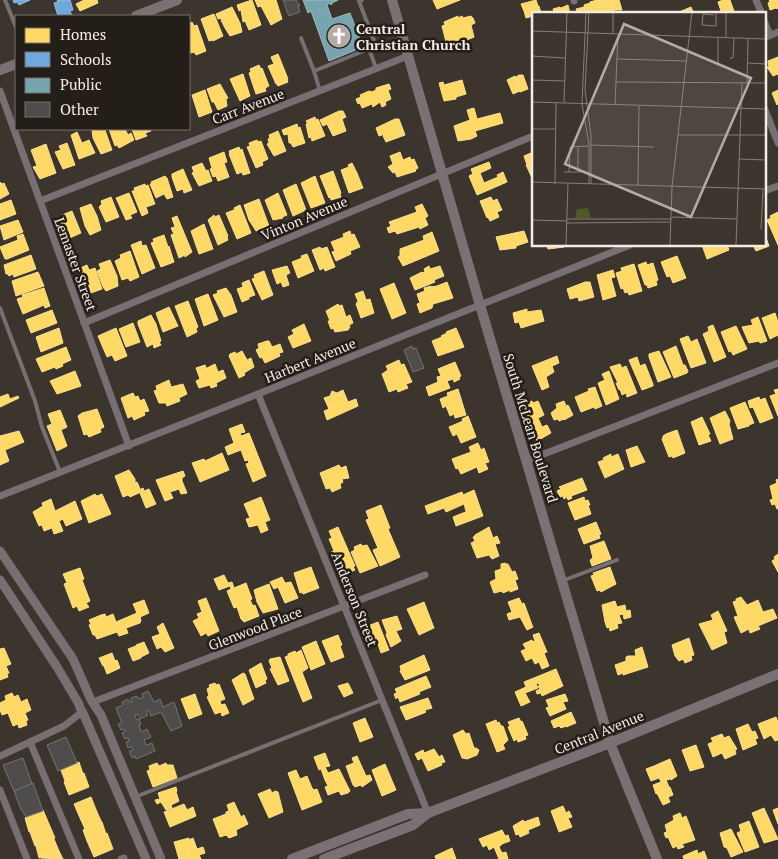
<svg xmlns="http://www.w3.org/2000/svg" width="778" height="859" viewBox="0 0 778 859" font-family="'PT Serif',serif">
<rect width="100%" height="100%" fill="#3b352e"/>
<!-- homes -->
<g fill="#ffd966" stroke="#fcdf8c">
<polygon points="84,0 97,0 98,3 80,11 76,4"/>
<polygon points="252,0 261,25 249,30 245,21 243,22 241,10 239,11 237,5"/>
<polygon points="255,0 276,0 282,19 271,25 261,6 258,7"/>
<polygon points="433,0 460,0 437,9"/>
<polygon points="536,0 538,6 524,11 521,4"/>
<polygon points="597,0 601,13 593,14 590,2"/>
<polygon points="597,0 604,0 607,14 601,13"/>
<polygon points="604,0 612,0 615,10 612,11 613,13 608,14 607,12"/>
<polygon points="612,0 619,0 622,10 614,10"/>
<polygon points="723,0 730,0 735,14 722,14 718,2"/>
<polygon points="769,0 778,0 778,9 776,8 770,10 768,3 770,2"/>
<polygon points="590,3 593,14 586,14 584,5"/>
<polygon points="568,5 570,14 563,14 561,8"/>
<polygon points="539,6 541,13 533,14 533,16 526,18 524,11"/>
<polygon points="232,7 240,23 242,32 230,36 225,28 221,20 222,18 218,19 216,14"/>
<polygon points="560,7 563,14 555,14 553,9"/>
<polygon points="584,7 586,14 578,14 576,9"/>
<polygon points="691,7 694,14 678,14 677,13"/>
<polygon points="214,14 223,36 213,41 213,40 209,41 201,19"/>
<polygon points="458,16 458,18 462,16 463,18 471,16 473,18 475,23 471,25 474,37 462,42 464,46 454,49 450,41 446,42 442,26 445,25 444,22"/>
<polygon points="192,22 194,26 197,25 206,51 196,55 194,52 191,53 189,47 189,24"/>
<polygon points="278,54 288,79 287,79 288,82 278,86 277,84 276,84 268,66 274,64 271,57"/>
<polygon points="778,57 778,74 773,76 767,67 769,67 768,61"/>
<polygon points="259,65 261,69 262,68 269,86 265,88 266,91 256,94 249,73 251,72 250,69"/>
<polygon points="243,74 250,96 240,101 230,79"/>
<polygon points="519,75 523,75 528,89 520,92 516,77"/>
<polygon points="515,76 520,91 513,94 507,80"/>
<polygon points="462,80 466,94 456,97 456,99 444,101 439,83 443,82 444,85"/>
<polygon points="220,84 228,98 226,99 227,106 218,110 214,102 212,102 207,89"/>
<polygon points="389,84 391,89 388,90 391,99 385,102 386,105 382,107 380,102 373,107 372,104 362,108 360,103 358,104 356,99 361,97 360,95 369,91 372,92 376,90 376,88"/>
<polygon points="205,90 212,112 199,117 192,95"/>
<polygon points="778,90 778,104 777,105 772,93"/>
<polygon points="474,108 477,119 500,113 503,123 475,131 477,136 471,139 458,141 454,126 470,120 467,110"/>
<polygon points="339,111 343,111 346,117 342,119 346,131 333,136 327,124 323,126 320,120"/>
<polygon points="315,117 316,120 318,119 325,136 312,141 311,137 309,138 306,124 308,124 306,121"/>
<polygon points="395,119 399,119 405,135 386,142 383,136 385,134 379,136 376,128"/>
<polygon points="297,124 298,128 300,127 305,143 293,147 291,143 289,143 288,134 284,135 282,130"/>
<polygon points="96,129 102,129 103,131 105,130 112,150 101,154 93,138 92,130"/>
<polygon points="109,129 125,129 128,135 131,133 134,140 119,148 117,145 115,146"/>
<polygon points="132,129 150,129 151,131 145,133 147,136 136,140"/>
<polygon points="278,131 286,151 274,156 267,144 269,143 268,139 270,138 269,135"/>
<polygon points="77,132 82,143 89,140 95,153 79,159 71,135"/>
<polygon points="257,140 258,142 261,141 268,159 262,162 263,165 256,168 247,147 250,146 249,143"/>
<polygon points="67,143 75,165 63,169 55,152 61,150 59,146"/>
<polygon points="46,144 56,173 40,179 33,167 37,166 31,150"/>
<polygon points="239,147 240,150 242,149 250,173 243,175 242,172 237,174 229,154 230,154 229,151"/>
<polygon points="224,152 227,162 224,163 229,177 218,181 216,176 213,177 210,169 212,168 209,158"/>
<polygon points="400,152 403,160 410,157 411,160 414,159 418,168 415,170 416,171 397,177 395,172 393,173 388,167 393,164 390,156"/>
<polygon points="533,152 533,180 526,165 527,165 524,156"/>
<polygon points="489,162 491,168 480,173 484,183 498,177 497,175 503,172 507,182 477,195 469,176 473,174 471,169"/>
<polygon points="202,163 206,171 208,170 212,181 199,186 192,173 194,172 192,167"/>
<polygon points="352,163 357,173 363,188 349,193 341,170 349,167 348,165"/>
<polygon points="183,169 192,190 184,193 183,189 177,191 172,177 172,174"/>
<polygon points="333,171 341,193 340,194 341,197 331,200 330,197 329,198 320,176"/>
<polygon points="165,176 167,178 173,197 167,199 164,194 156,198 150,184 152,184 151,182"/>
<polygon points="315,176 325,203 311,208 301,183"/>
<polygon points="0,182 2,184 4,183 9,194 0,199"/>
<polygon points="145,184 145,186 148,185 155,204 146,207 148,213 142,216 132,191 135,191 134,188"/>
<polygon points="296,184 306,210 293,216 283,190"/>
<polygon points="129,193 137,212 130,215 132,218 126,220 116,198"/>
<polygon points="278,193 287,215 282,217 283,218 273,220 265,200"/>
<polygon points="111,197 119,217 106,222 99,207 102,204 101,201"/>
<polygon points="491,197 493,201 497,199 502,210 497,212 499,217 490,221 488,217 487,218 480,201"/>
<polygon points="259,199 269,226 256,231 249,220 244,205"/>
<polygon points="11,200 16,214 0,220 0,204"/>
<polygon points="91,204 97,216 101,230 90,235 85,226 80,208"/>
<polygon points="422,204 428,216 425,218 428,225 420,229 419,227 397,234 395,231 389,233 387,228 391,226 389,222 417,212 415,207"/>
<polygon points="240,205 251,233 237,239 226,213 234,210 236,214 234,208"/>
<polygon points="72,211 81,233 65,240 58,220 63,218 62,215"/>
<polygon points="778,212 778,245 767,220 771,218 770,216"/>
<polygon points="214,215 215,217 219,215 228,236 227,237 228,240 218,245 208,220"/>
<polygon points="177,216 192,252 185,257 185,255 179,258 171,235 174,234 171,228 175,227 172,218"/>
<polygon points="18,220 23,232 4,240 0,226"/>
<polygon points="204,224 213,249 199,254 191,231"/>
<polygon points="350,231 351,235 354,234 360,247 350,251 351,254 336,261 332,252 335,251 331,242 344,237 343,234"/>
<polygon points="524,231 528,242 516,246 516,248 500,250 496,237"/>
<polygon points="432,232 439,251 403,266 398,257 400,256 400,249 424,240 423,236"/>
<polygon points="764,232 769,246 756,251 753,245 764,245"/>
<polygon points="23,234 29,250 7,259 5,259 0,247 18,240 17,236"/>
<polygon points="164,235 168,247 169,246 174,262 161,267 151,243 154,242 153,239"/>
<polygon points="141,241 142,246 146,245 155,268 142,274 131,245"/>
<polygon points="547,245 564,245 564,247 548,249"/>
<polygon points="702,245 727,245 729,250 707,259"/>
<polygon points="320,247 321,249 327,247 335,267 325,271 324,268 320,270 312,250"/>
<polygon points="130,251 139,277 130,281 128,278 122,280 115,261 121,258 120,255"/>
<polygon points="307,254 314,271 298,278 292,262 302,258 301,256"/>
<polygon points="31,255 36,269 14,277 13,274 9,276 8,274 6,274 4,265"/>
<polygon points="677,256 686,278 673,283 670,276 667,277 661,262"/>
<polygon points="110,260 117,276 118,286 106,291 103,287 97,271 101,269 99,264"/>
<polygon points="646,262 647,265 653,263 658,280 656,281 657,285 648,288 647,285 645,285 638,265"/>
<polygon points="634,264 642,291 629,295 628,292 625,293 623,288 621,289 616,273 622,271 621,268"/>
<polygon points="87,265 89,270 95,268 102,289 88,294 85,287 83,288 78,269"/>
<polygon points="287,266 290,273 286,275 289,285 283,287 281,282 277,284 272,270"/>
<polygon points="429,266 430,269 440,266 444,276 434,280 435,282 415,290 410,278 422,272 422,273 425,272 424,269"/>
<polygon points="613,270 615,277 611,278 616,296 603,300 597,275"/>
<polygon points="264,271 273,295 262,300 252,279 255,278 254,275"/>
<polygon points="38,272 44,286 16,296 12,281"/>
<polygon points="249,280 255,295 249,297 249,299 242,302 237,289 243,287 242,283"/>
<polygon points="447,282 453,298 433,304 432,308 420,313 417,304 420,303 417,294 425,291 424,288 431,286 431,287 437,286"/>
<polygon points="585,282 590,282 594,297 579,301 578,297 570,299 567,289"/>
<polygon points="394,283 406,313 392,319 380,289"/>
<polygon points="44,288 50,306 45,308 44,305 23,314 17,299 23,297 22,295"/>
<polygon points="226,288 231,295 237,312 224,317 213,295 218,293 217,291"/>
<polygon points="363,291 366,300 370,299 374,313 361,318 356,304 358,301 355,294"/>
<polygon points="208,294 218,320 204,326 195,299"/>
<polygon points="188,301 198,327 196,328 197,332 187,337 175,306"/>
<polygon points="338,304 339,306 342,305 346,317 350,315 353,323 349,325 350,327 348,330 335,332 333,328 331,329 328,321 330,321 326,311"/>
<polygon points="169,307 178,326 163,332 156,313"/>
<polygon points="527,309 527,312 541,310 544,321 521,328 519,322 515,323 513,313"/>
<polygon points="52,310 57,323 31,333 26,320"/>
<polygon points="775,313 778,322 778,335 770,339 762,318"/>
<polygon points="151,315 156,324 161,341 159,342 161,345 154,348 153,344 147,347 138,324 138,321"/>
<polygon points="758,317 767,341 760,343 759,341 749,343 742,327 753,325 751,320"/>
<polygon points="133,323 140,342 126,347 119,329"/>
<polygon points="304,324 311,341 293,348 288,337 294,334 292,330"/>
<polygon points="713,325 726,357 714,362 703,334 709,331 708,327"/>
<polygon points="736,326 747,349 733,355 731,351 729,352 721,332"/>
<polygon points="59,328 63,343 41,352 36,337"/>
<polygon points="116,328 127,356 115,361 112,355 107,357 98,336"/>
<polygon points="456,328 464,347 438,356 432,341 442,337 441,336 447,333 446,332"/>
<polygon points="688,336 691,342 697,339 706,363 691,368 680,339"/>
<polygon points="267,341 269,341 272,347 280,344 283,352 279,353 280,356 265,363 262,357 260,358 256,350 259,348 258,344"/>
<polygon points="676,346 683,365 685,365 688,371 687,373 674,378 663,352"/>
<polygon points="66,347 71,360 62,364 63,366 56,369 55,367 42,372 36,359"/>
<polygon points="242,351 247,360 251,358 254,367 244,373 245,375 239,378 229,356 230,354 235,352 236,354"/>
<polygon points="659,351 671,377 658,382 649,357 649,354"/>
<polygon points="557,356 559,363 552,366 554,372 546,377 549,387 542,390 532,366"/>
<polygon points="637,357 640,366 645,364 653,384 653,386 642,390 629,360"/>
<polygon points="399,360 401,365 404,364 412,382 406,384 408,388 398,392 397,389 389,392 382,374 388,370 386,366"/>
<polygon points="455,362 461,376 459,377 460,379 454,382 453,379 447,381 450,388 429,396 426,387 438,382 437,377 441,376 438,369"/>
<polygon points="215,364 218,372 223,370 226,378 216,383 217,386 211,388 210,385 199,388 196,381 200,379 196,368 205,365 207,370 207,368"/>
<polygon points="620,364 622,368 626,366 637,393 627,397 626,393 622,395 620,389 619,390 616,383 618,383 610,367"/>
<polygon points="75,371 81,386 57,394 50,381"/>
<polygon points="609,371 619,399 606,405 598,383 605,380 602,374"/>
<polygon points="169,380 171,387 183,384 187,394 179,398 180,401 167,406 166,403 159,403 154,391 157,390 156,386"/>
<polygon points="595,387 602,406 595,409 594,407 581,412 575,397 589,391 588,389"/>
<polygon points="458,389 466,415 455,418 454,414 450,416 446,406 443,408 440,399 448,396 447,393"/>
<polygon points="778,389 778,416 770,396 776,394 774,390"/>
<polygon points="343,390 348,402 356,399 358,406 327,420 324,411 329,409 324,398 330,396 332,391 337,393"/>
<polygon points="133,393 135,397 138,396 140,401 144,399 149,411 144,412 145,415 134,420 132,416 128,418 121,398"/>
<polygon points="8,394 10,399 18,396 19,398 0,407 0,397"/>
<polygon points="759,397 760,400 765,398 773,418 760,423 753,407 750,408 748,401"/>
<polygon points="532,401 533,403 538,401 544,415 538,418 542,427 547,425 551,433 537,441 536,438 530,439 528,434 531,433 523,414 527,412 524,405"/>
<polygon points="564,401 566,406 568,405 573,415 564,420 564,419 559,421 558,419 554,420 551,413 557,408 556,404"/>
<polygon points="745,402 754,423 749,425 749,426 738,429 730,408"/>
<polygon points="97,409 104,427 100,429 101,432 89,437 87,434 84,435 78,416 82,413"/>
<polygon points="60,410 67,427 61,430 67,446 57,451 47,426 52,424 48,414"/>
<polygon points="725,411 730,421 729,424 733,439 720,444 710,418"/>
<polygon points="468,416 476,437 461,443 457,434 453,436 449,427 463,421 462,419"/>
<polygon points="702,417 710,434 708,435 711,441 699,445 691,422"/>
<polygon points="242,424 245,432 240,433 241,436 249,433 266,476 253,482 246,464 249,463 248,460 245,461 241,450 228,455 225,447 234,443 229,429"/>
<polygon points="677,430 685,453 673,458 672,456 669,457 662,439 663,438 663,436 666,434"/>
<polygon points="19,431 24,442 5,450 9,461 0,465 0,436"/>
<polygon points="478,443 481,450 484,448 489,462 485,463 488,469 479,473 477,467 461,474 458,468 456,469 452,459 471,452 469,447"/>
<polygon points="637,446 645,462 631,467 626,450"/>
<polygon points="222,453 229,470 200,482 192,463 204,459 205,461"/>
<polygon points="611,454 611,457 618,454 624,469 605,478 598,462 604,460 603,458"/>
<polygon points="339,465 341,468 346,466 349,478 342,479 343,482 340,484 341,488 332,492 330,488 326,489 320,473"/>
<polygon points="129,470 135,479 135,483 137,482 140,489 139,490 143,488 144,491 149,489 156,504 146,508 140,493 141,492 130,497 128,495 123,497 115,476"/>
<polygon points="183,471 185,476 182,478 182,481 187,493 181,494 179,489 170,492 173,498 165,501 156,480"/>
<polygon points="582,478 587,490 571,496 572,498 568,500 567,497 564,499 563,496 560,497 557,491 561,489 559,487"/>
<polygon points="778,479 778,509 777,509 775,504 772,505 770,500 773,499 770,486 777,483 776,480"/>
<polygon points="474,490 483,516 456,526 453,517 468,511 466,511 464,504 446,512 444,508 428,514 425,506 462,492 463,495"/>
<polygon points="95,494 97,496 102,494 111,514 89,523 81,501"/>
<polygon points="261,497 270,520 265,522 268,530 261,533 258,525 249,527 246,519 250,518 244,504"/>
<polygon points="584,497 585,501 588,500 590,505 588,505 591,514 575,520 568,503"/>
<polygon points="51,499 55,511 75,501 82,519 66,526 63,519 59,521 63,531 54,534 52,528 44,531 42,525 39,526 33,512 43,506 42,503"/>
<polygon points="381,505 390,528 388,529 400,557 380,566 373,550 378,548 366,520 369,519 366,511"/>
<polygon points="596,522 601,534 599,535 600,538 584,544 578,529"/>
<polygon points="338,527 355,566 353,567 355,570 346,574 344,570 340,572 331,552 334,551 329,539 332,538 329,531"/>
<polygon points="489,527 493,538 497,536 500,543 495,544 499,556 492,559 489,555 477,558 471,543 475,541 473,537 475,536 475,535"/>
<polygon points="604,541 611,559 592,566 590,560 593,558 590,546"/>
<polygon points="361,544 362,546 367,545 378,566 360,573 351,552 355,550 354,547"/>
<polygon points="778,554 778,572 772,561 775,559 774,557"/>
<polygon points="505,563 506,564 508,564 512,572 515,571 518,579 515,580 518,589 510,592 510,590 503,593 502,591 494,593 490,582 496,579 495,571 501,569 501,564"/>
<polygon points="311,567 319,588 303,594 302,592 300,593 294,573"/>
<polygon points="610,567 616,584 601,592 600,590 597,591 591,576 594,575 593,573"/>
<polygon points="80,568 84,579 82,580 90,601 86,603 89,607 79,611 77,606 73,608 64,584 67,583 63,574"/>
<polygon points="224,575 228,583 232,582 234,588 246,583 252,599 250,600 253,606 255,605 259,616 244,622 241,619 237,607 234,608 227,591 231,589 230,586 219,590 214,579"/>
<polygon points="282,577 285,583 291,582 298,598 285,603 278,587 274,589 270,582"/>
<polygon points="269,584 278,609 263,613 257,602 254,590"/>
<polygon points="741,597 747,605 758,600 763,612 773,609 777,618 758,626 760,629 750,633 749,629 741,633 734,617 738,616 733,602 736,601 736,599"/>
<polygon points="206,598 219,631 208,636 206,633 201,636 193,621 199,618 197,614 202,612 198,601"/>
<polygon points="519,598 522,604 524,603 532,625 533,627 527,630 520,617 509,620 507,614 512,612 508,602"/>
<polygon points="144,600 149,613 140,617 141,620 140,623 126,628 128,633 119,636 117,632 97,639 95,635 93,635 89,625 91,624 89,620 101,615 105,614 106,617 113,614 116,622 137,613 133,604"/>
<polygon points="615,601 617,607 625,605 626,611 630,610 631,617 624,619 623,614 619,615 622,623 617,624 618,628 610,631 609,627 607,628 605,622 602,605"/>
<polygon points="424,602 434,628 419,635 407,609"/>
<polygon points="718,611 727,631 724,632 727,643 712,650 699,624 713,620 711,615"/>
<polygon points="397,616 402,629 396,631 401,641 391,647 386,635 387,633 382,620"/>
<polygon points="378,622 389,650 381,653 377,641 376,643 368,645 363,628"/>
<polygon points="163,623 174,648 165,652 161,647 157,649 152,637 160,634 157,627"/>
<polygon points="539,633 547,652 544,653 549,666 542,669 539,662 535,664 532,658 526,661 521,651 526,649 523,644 532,640 533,642 535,641 533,635"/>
<polygon points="338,635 342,645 340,646 344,657 331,662 322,641"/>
<polygon points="689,638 694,655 691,656 692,660 685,663 683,659 679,661 675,656 672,645"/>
<polygon points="316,641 325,664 311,670 302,647"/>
<polygon points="144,642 149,653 141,657 136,645"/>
<polygon points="136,646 141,658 133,661 128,649"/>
<polygon points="642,647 648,667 623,675 623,673 618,675 615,665 626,661 626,657 628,656 636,656 635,650"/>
<polygon points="4,648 11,664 6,666 9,673 7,674 8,677 0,680 0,649"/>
<polygon points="301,650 308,668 302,672 312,698 303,702 285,657 288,656 288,654 295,651 296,653"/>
<polygon points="112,653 115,661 103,666 99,658"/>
<polygon points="424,655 430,670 405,680 400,671 401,670 400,666"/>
<polygon points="280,657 289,681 278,685 270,669 272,668 269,661 270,659"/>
<polygon points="117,660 120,668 107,674 104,666"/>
<polygon points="261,663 267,679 265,680 266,683 256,688 249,670"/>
<polygon points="556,669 563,686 542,696 541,693 537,694 536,691 540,689 538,686 540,685 538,683 536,684 538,688 525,693 530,702 521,706 515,692 526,687 524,682"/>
<polygon points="243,673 245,674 254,699 243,705 232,680"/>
<polygon points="426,676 431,687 419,692 420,694 400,702 398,697 396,699 394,694 397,693 395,689"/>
<polygon points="215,683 216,685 219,684 225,699 220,701 221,705 225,704 229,713 222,716 221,712 215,714 207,697 209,696 207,689 210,687 209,685"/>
<polygon points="348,683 353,693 344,697 338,686"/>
<polygon points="12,693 14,697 18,695 21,702 27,699 31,710 25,713 28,720 26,721 27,725 19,728 18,724 13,726 8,713 2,715 0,710 0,703 6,700 5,696"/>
<polygon points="195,694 202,714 189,719 181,699"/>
<polygon points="565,694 568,701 563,702 566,709 550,716 546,708 549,707 546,700"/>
<polygon points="428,698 432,708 425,710 424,709 426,712 424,713 406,720 400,707"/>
<polygon points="571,712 576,723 566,727 566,726 561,728 559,726 554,728 551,721"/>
<polygon points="776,717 778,722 778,740 775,741 771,735 764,739 758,724"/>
<polygon points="365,718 373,737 360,742 353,723"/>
<polygon points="519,718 521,722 522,721 528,735 525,736 526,739 518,742 517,739 514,741 508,727 510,726 508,722"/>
<polygon points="496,720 497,723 499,722 501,726 503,726 508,740 503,745 505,749 497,752 486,724"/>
<polygon points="748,724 752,732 755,731 758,738 755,739 757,744 743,750 736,729"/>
<polygon points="463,730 466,734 469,733 474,748 476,748 479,750 477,755 467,759 462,758 453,735"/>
<polygon points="722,734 724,738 729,736 737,749 735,750 736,754 725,759 722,753 713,757 708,744 713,742 711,738"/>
<polygon points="696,745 704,767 690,771 682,750"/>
<polygon points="434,749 439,757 442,755 445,762 441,763 442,765 428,771 422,758 418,760 415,754 423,750 424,753"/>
<polygon points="325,753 330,766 325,767 328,773 339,769 350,791 348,793 341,795 339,791 328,795 325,787 328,786 325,780 321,769 319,770 314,757"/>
<polygon points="357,756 366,776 370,775 372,780 362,787 361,785 355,787 353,785 346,766 354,763 352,758"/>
<polygon points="670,759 677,776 671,780 663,762"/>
<polygon points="79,762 83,774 65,781 61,770"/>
<polygon points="663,762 670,779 661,782 654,766"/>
<polygon points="157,763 159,766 166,763 167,765 173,765 177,778 153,787 147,771 150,770 149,766"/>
<polygon points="385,764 396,790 382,796 372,770"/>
<polygon points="654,766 659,778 651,781 646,769"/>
<polygon points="296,770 300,779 307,776 312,788 314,790 317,789 322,802 302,810 288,773"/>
<polygon points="84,773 89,787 69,795 64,782"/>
<polygon points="666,780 669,787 656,794 653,785"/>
<polygon points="176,787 177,791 176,792 179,801 171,805 172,808 166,810 161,802 157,804 155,800 160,799 158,793"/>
<polygon points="670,787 673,795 668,797 670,802 663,805 657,793"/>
<polygon points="270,789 272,793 275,791 278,792 283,812 269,818 258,794"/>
<polygon points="91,797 97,812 80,818 74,804"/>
<polygon points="234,802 241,817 244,815 248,824 236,830 237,835 229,838 226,835 220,837 213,819 226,814 226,812 229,811 227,805"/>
<polygon points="184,804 187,810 193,807 196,816 170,827 164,812"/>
<polygon points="563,806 566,813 569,811 572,817 568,818 572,827 559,832 551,811"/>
<polygon points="764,808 778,839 764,843 752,813"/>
<polygon points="778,808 778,824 773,810"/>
<polygon points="43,810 49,824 29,832 25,818"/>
<polygon points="97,812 102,823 85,829 80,818"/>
<polygon points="680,813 682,818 686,816 695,840 682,844 684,847 678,849 677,846 673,848 668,837 666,838 664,833 667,832 665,825 674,820 673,816"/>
<polygon points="538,817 540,825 528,830 529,833 520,837 519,834 516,835 513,826 523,820 524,822"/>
<polygon points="749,821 759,847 745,852 737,833 741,831 739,825"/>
<polygon points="102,822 106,834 87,841 83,830"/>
<polygon points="49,824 55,838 35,846 30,832"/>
<polygon points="731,829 743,852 731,857 727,848 724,847 720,833"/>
<polygon points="502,830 505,836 508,835 510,841 502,844 499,847 502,853 506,852 508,859 499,859 494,847 489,850 487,845 483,847 479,839"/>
<polygon points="107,833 113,849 94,857 87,841"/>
<polygon points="189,838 189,840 193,838 197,849 203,847 205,853 199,855 201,859 179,859 174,842"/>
<polygon points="54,839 59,851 39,858 36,846"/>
<polygon points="452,848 456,859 436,859 435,856"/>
<polygon points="697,850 698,854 704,851 707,859 684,859 683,856"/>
<polygon points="59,851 63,859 41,858"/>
</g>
<!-- schools -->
<g fill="#6fa8dc" stroke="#97bcde">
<polygon points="13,0 30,0 19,5 17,2 14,3"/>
<polygon points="57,0 70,0 73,10 70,11 72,16 58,16 54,3 58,2"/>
</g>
<!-- public -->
<polygon fill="#76a5af" stroke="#9cbabf" points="303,0 338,0 332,3 332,4 331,5 330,3 327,5 332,19 350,13 363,47 329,61 311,11 308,13"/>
<!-- building -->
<g fill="#4f4c4c" stroke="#767373">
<polygon points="283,0 296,0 300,6 298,6 300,12 289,16"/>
<polygon points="412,346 413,349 416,348 424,368 413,372 404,350"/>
<polygon points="148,691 154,702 160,699 163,707 174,702 182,726 171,731 161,712 151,716 149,710 146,712 148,715 140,719 138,714 135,716 137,720 139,719 141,724 139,725 141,732 147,729 151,737 144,740 146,745 152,743 155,751 136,759 135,756 132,758 129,751 133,750 132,747 128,748 126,742 129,741 128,738 125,739 122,733 125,732 124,729 121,730 118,724 122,723 116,708 123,705 122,702 128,699 130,702 132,702 131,698 137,696 138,699 143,697 142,694"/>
<polygon points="66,737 77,763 58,771 47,745"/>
<polygon points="23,758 32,784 14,791 3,765"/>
<polygon points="33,783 43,811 26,817 22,810 21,810 14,791"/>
</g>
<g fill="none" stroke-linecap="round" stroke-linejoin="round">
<!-- service -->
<g stroke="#776f72" stroke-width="4">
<polyline points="5,0 16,27"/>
<polyline points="301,38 314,71"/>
<polyline points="369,49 376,68"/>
<polyline points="320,91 314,71 376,46 359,1 362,0"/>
<polyline points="0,308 35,401 42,427 60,472"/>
<polyline points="562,581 617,560"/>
<polyline points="135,797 382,700"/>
</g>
<!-- minor -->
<g stroke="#776f72" stroke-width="7">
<polyline points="574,0 574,1"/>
<polyline points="756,0 762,14"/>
<polyline points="764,21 770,35"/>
<polyline points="764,38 778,32"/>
<polyline points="0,91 129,446"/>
<polyline points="764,107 778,143"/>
<polyline points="764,191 778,186"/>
<polyline points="40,201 408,56"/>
<polyline points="84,323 533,136"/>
<polyline points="258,394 428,813"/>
<polyline points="526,461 778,363"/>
<polyline points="0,496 258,394 630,245"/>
<polyline points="93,702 425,575"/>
<polyline points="30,742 79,859"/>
<polyline points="0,756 64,726 82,712"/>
<polyline points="0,790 27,859"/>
<polyline points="121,859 124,858"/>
</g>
<!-- tertiary -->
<g stroke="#776f72" stroke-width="9">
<polyline points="0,551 73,659 91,700 101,715 161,859"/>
<polyline points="0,580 57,667 79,704 80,708 83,713 146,859"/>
</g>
<!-- secondary -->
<g stroke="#7b7174" stroke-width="10">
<polyline points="392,0 480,305 610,743 657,859"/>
<polyline points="136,16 177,0"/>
<polyline points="0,70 16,64"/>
<polyline points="292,859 408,814 428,813 610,743 778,674"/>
<polyline points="324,859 413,825 428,813"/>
</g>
</g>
<!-- icons -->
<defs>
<symbol id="church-disc" viewBox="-11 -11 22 22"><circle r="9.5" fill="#b3aca4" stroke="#231e18"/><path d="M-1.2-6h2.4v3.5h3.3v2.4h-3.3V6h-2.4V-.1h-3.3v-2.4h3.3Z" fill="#fff"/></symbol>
</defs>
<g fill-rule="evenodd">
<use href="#church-disc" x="325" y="22" width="28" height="28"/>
</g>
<g text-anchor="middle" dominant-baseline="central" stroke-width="5" stroke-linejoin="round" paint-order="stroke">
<!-- poi labels -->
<g font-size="14" font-weight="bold" fill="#f4ece4" stroke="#231e18" text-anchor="start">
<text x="356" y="28">Central<tspan x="356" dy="16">Christian Church</tspan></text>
</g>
<!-- street labels -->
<g font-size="14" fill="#f4ece4" stroke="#231e18">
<text transform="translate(248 106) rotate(-21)">Carr Avenue</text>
<text transform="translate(304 218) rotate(-23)">Vinton Avenue</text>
<text transform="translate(76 264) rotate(70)">Lemaster Street</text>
<text transform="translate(310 360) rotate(-22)">Harbert Avenue</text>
<text transform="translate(531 428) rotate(73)">South McLean Boulevard</text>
<text transform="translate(355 599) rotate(68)">Anderson Street</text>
<text transform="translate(255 628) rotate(-21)">Glenwood Place</text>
<text transform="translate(599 732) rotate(-22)">Central Avenue</text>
</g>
</g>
<!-- overview -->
<g transform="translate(532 12)">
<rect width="234" height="234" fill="#3b352e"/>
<path d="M56,196L59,206H43L45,197Z" fill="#4e5b24"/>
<path fill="none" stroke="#857e77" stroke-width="1" d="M54,0L50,92L57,132V172M57,0L53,78L59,124V172M182,3L171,2L170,13L184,14V0M0,19L234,27M81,21V0M194,25V0M0,44L33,46M198,46H201L202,26M85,47L155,49M216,51L234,52M186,52V25M0,68L33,69M84,70L234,71M215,71L216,26M0,90L234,97M32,91L35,0M83,93L86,23M0,117H23M146,123H234M59,133L122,135M207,147L234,148M32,160H53M37,160L38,135L56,134M46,160V135M0,170L234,177M23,172L24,91M106,173L107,94M140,205L205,207M35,207H140M0,208L35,209M35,211L138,210M229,217L231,177M34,233L36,171M138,233L140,175L160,0M204,233L210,71"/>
<path fill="#b3aca4" fill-opacity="0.15" stroke="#b3aca4" stroke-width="2.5" d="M92,12L219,66L159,205L33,152Z"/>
<rect width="234" height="234" fill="none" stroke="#f4ece4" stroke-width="2.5"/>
</g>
<!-- legend -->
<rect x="15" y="15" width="175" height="115" fill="#231e18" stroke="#77706a"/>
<rect x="25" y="28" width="25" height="15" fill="#ffd966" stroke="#77706a"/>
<text x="60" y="40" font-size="15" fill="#f4ece4">Homes</text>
<rect x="25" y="52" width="25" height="15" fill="#6fa8dc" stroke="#77706a"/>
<text x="60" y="65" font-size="15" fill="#f4ece4">Schools</text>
<rect x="25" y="78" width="25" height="15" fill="#76a5af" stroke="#77706a"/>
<text x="60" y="90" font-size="15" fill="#f4ece4">Public</text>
<rect x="25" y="102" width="25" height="15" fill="#4f4c4c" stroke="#77706a"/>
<text x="60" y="115" font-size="15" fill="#f4ece4">Other</text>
</svg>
